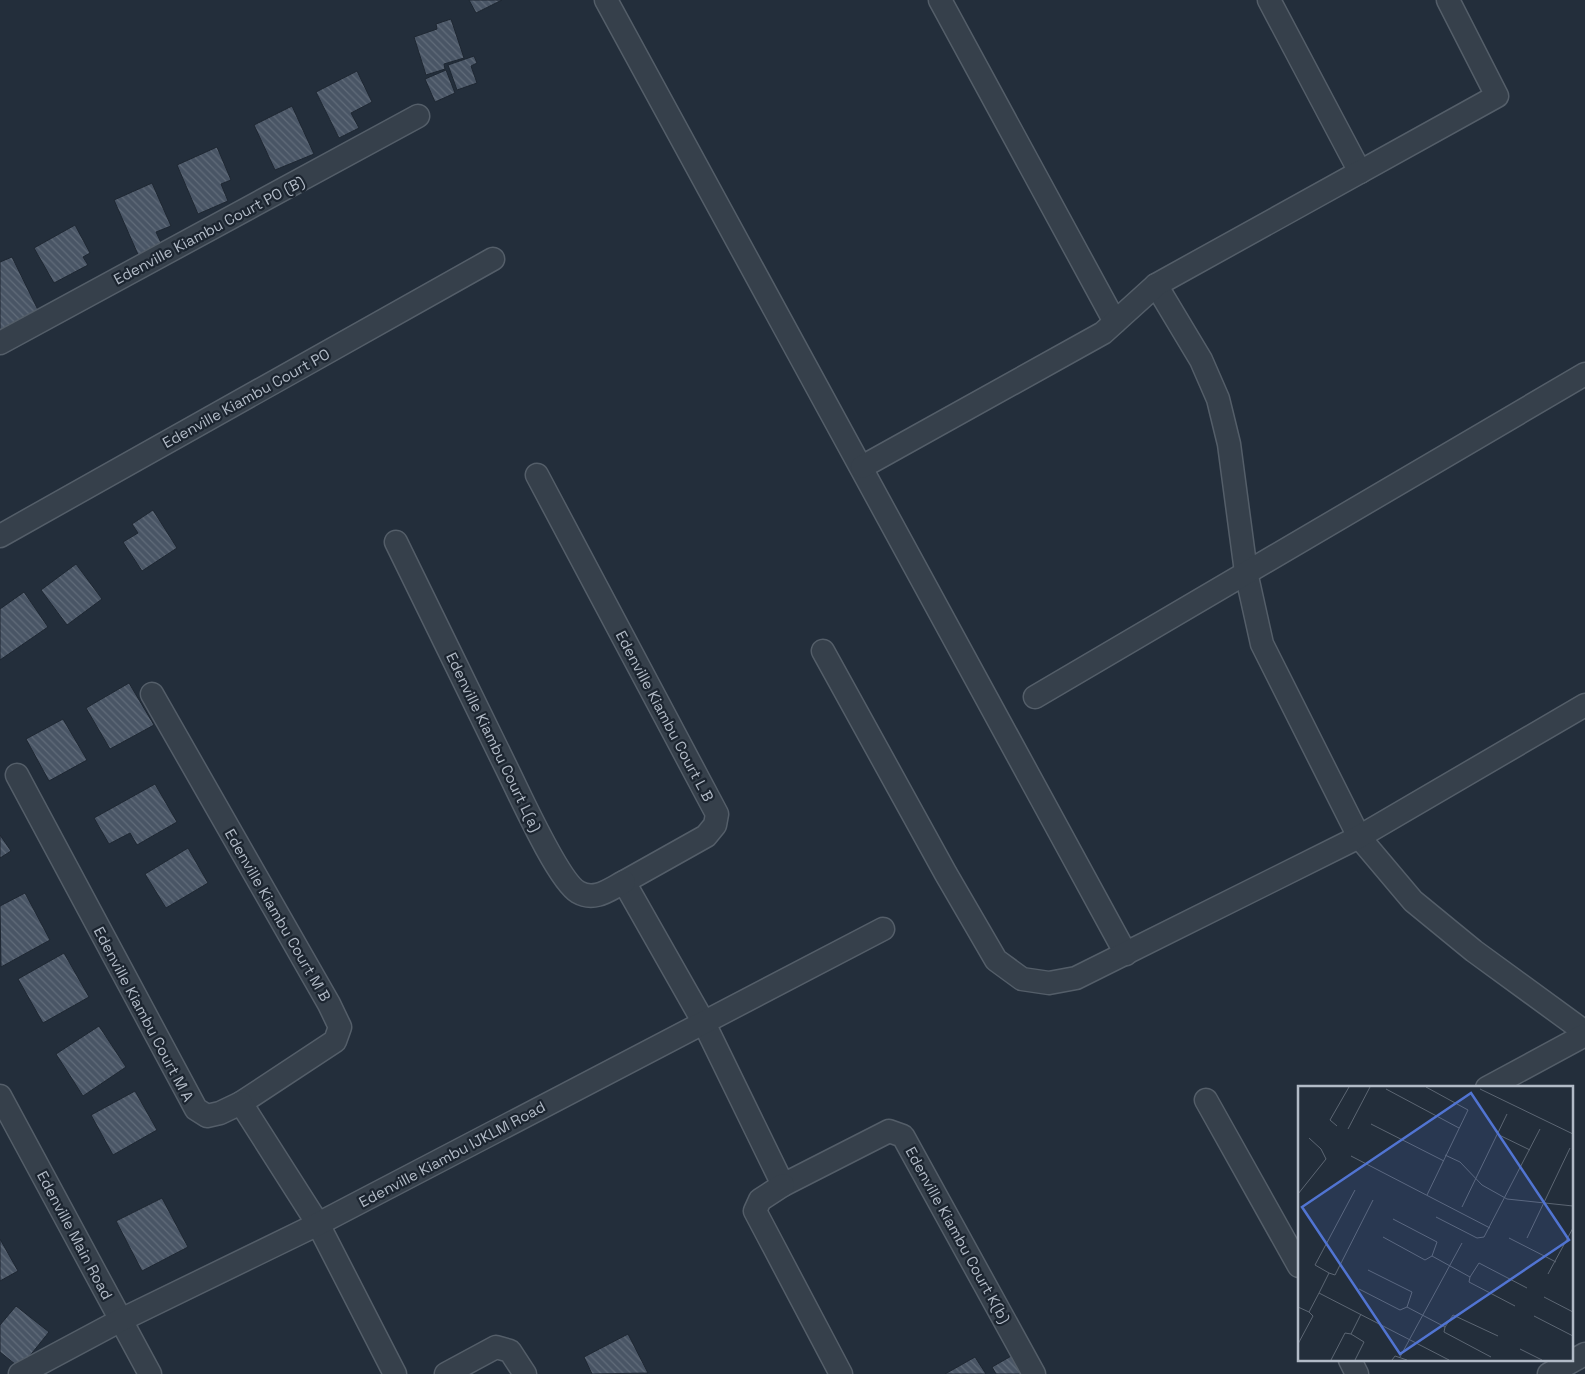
<svg xmlns="http://www.w3.org/2000/svg" width="1585" height="1374" viewBox="0 0 1585 1374" font-family="'Space Grotesk',sans-serif">
<defs>
<pattern id="building-back-hatch" width="6" height="6" patternUnits="userSpaceOnUse" patternTransform="scale(1.25)"><rect width="6" height="6" fill="#495565"/><path d="M-1 5l2 2M0 0l6 6M5-1l2 2" fill="none" stroke="#616c7a"/></pattern>
</defs>
<rect width="100%" height="100%" fill="#232e3b"/>
<!-- building -->
<g fill="url(#building-back-hatch)" stroke="#1e2732">
<polygon points="469,0 502,0 476,13"/>
<polygon points="451,19 464,58 444,64 445,69 426,75 414,37 437,29 436,24"/>
<polygon points="474,56 477,63 471,66 477,83 457,90 448,65"/>
<polygon points="446,70 455,93 435,102 425,79"/>
<polygon points="357,71 372,102 351,113 359,128 339,138 316,92"/>
<polygon points="292,106 314,154 275,170 254,125"/>
<polygon points="217,147 231,180 221,184 228,201 198,214 177,165"/>
<polygon points="152,183 171,226 156,232 164,249 140,259 114,200"/>
<polygon points="75,225 90,253 83,257 88,265 54,283 34,248"/>
<polygon points="12,257 40,314 0,333 0,262"/>
<polygon points="153,510 177,548 142,571 123,542 138,533 132,524"/>
<polygon points="76,564 102,599 67,625 41,590"/>
<polygon points="24,592 48,627 0,660 0,609"/>
<polygon points="129,683 154,725 110,749 86,708"/>
<polygon points="63,719 87,760 49,781 26,739"/>
<polygon points="155,784 177,822 137,845 130,833 109,844 94,818"/>
<polygon points="0,835 11,851 0,858"/>
<polygon points="188,848 208,883 166,908 145,874"/>
<polygon points="25,893 50,940 1,967 0,906"/>
<polygon points="64,953 89,997 43,1023 18,979"/>
<polygon points="99,1026 126,1067 83,1096 56,1054"/>
<polygon points="135,1091 157,1130 113,1155 91,1115"/>
<polygon points="162,1198 188,1247 142,1271 116,1221"/>
<polygon points="0,1239 18,1271 0,1281"/>
<polygon points="16,1306 49,1332 20,1368 0,1352 0,1325"/>
<polygon points="628,1334 648,1373 592,1374 584,1357"/>
<polygon points="1013,1355 1024,1374 996,1374 992,1367"/>
<polygon points="975,1357 986,1374 945,1374"/>
</g>
<g fill="none" stroke-linecap="round" stroke-linejoin="round">
<defs>
<g id="minor">
<polyline points="606,0 1126,954"/>
<polyline points="940,0 1115,322"/>
<polyline points="1269,0 1360,172"/>
<polyline points="1156,285 1201,360 1218,399 1229,444 1246,572 1262,644 1359,837 1413,901 1474,951 1585,1032"/>
<polyline points="0,343 418,116"/>
<polyline points="862,467 1103,333 1156,285 1497,96 1448,0"/>
<polyline points="537,475 717,814 715,825 706,836 624,882 704,1023 783,1185 889,1131 903,1136 1034,1374"/>
<polyline points="0,536 493,259"/>
<path d="M396,542C433,618 471,695 508,771C520,795 558,880 578,892C595,902 610,889 624,882"/>
<polyline points="823,651 946,874 996,960 1022,979 1049,983 1076,978 1359,837 1585,705"/>
<polyline points="152,694 329,1004 340,1027 335,1041 241,1103"/>
<polyline points="1035,697 1585,374"/>
<polyline points="17,775 196,1109 207,1116 220,1113 241,1103 318,1224 395,1374"/>
<polyline points="1487,1088 1585,1035"/>
<polyline points="0,1096 150,1374"/>
<polyline points="1206,1100 1299,1266"/>
<polyline points="783,1185 760,1200 755,1211 841,1374"/>
<polyline points="1350,1360 1357,1374"/>
<polyline points="20,1374 121,1320 318,1224 883,929"/>
<polyline points="446,1374 496,1347 510,1351 525,1374"/>
<polyline points="1549,1374 1585,1354"/>
</g>
</defs>
<!-- minor casing -->
<use href="#minor" stroke="#545e69" stroke-width="25"/>
<!-- minor -->
<use href="#minor" stroke="#36404b" stroke-width="22"/>
</g>
<g text-anchor="middle" dominant-baseline="central" stroke-width="4.5" stroke-linejoin="round" paint-order="stroke">
<!-- street labels -->
<g font-size="15" fill="#b2bbc7" stroke="#1c2530">
<text transform="translate(209 230) rotate(-28)">Edenville Kiambu Court PO (B)</text>
<text transform="translate(246 398) rotate(-29)">Edenville Kiambu Court PO</text>
<text transform="translate(665 716) rotate(62)">Edenville Kiambu Court L B</text>
<text transform="translate(494 742) rotate(64)">Edenville Kiambu Court L(a)</text>
<text transform="translate(278 915) rotate(60)">Edenville Kiambu Court M B</text>
<text transform="translate(144 1014) rotate(62)">Edenville Kiambu Court M A</text>
<text transform="translate(452 1154) rotate(-28)">Edenville Kiambu IJKLM Road</text>
<text transform="translate(75 1235) rotate(62)">Edenville Main Road</text>
<text transform="translate(958 1235) rotate(61)">Edenville Kiambu Court K(b)</text>
</g>
</g>
<!-- overview -->
<g transform="translate(1298 1086)">
<rect width="275" height="275" fill="#232e3b"/>
<path fill="none" stroke="#5c6673" stroke-width="1" d="M128,1L170,24L129,109M88,3L161,42M182,3L275,48M73,38L146,75M39,40L32,34L51,1M50,43L72,1M199,48L232,64M147,69L162,76L184,99L209,113L275,120M53,70L192,142M0,108L28,73L23,63L11,52M164,121L209,28M138,131L179,152L186,151L242,43M95,133L139,156L134,170L172,191L181,177L229,202M85,151L127,174L134,170M211,152L258,176M229,152L272,62M70,184L114,206L109,221M31,187L37,189L75,114M250,188L275,142M172,191L171,196L217,220M61,203L102,224L109,221L147,241L155,229L200,250M21,207L151,274M246,211L275,226M0,221L11,226L21,207L31,187L17,179L57,104M236,230L275,250M147,241L146,246L193,271M0,258L15,230L11,226M222,263L244,274M102,271L164,157M33,274L47,247L53,248M57,274L66,256L53,248L63,228M94,274L97,270L109,274"/>
<path fill="#5174d2" fill-opacity="0.15" stroke="#5174d2" stroke-width="2.5" d="M173,7L271,154L102,268L4,121Z"/>
<rect width="275" height="275" fill="none" stroke="#b2bbc7" stroke-width="2.5"/>
</g>
</svg>
